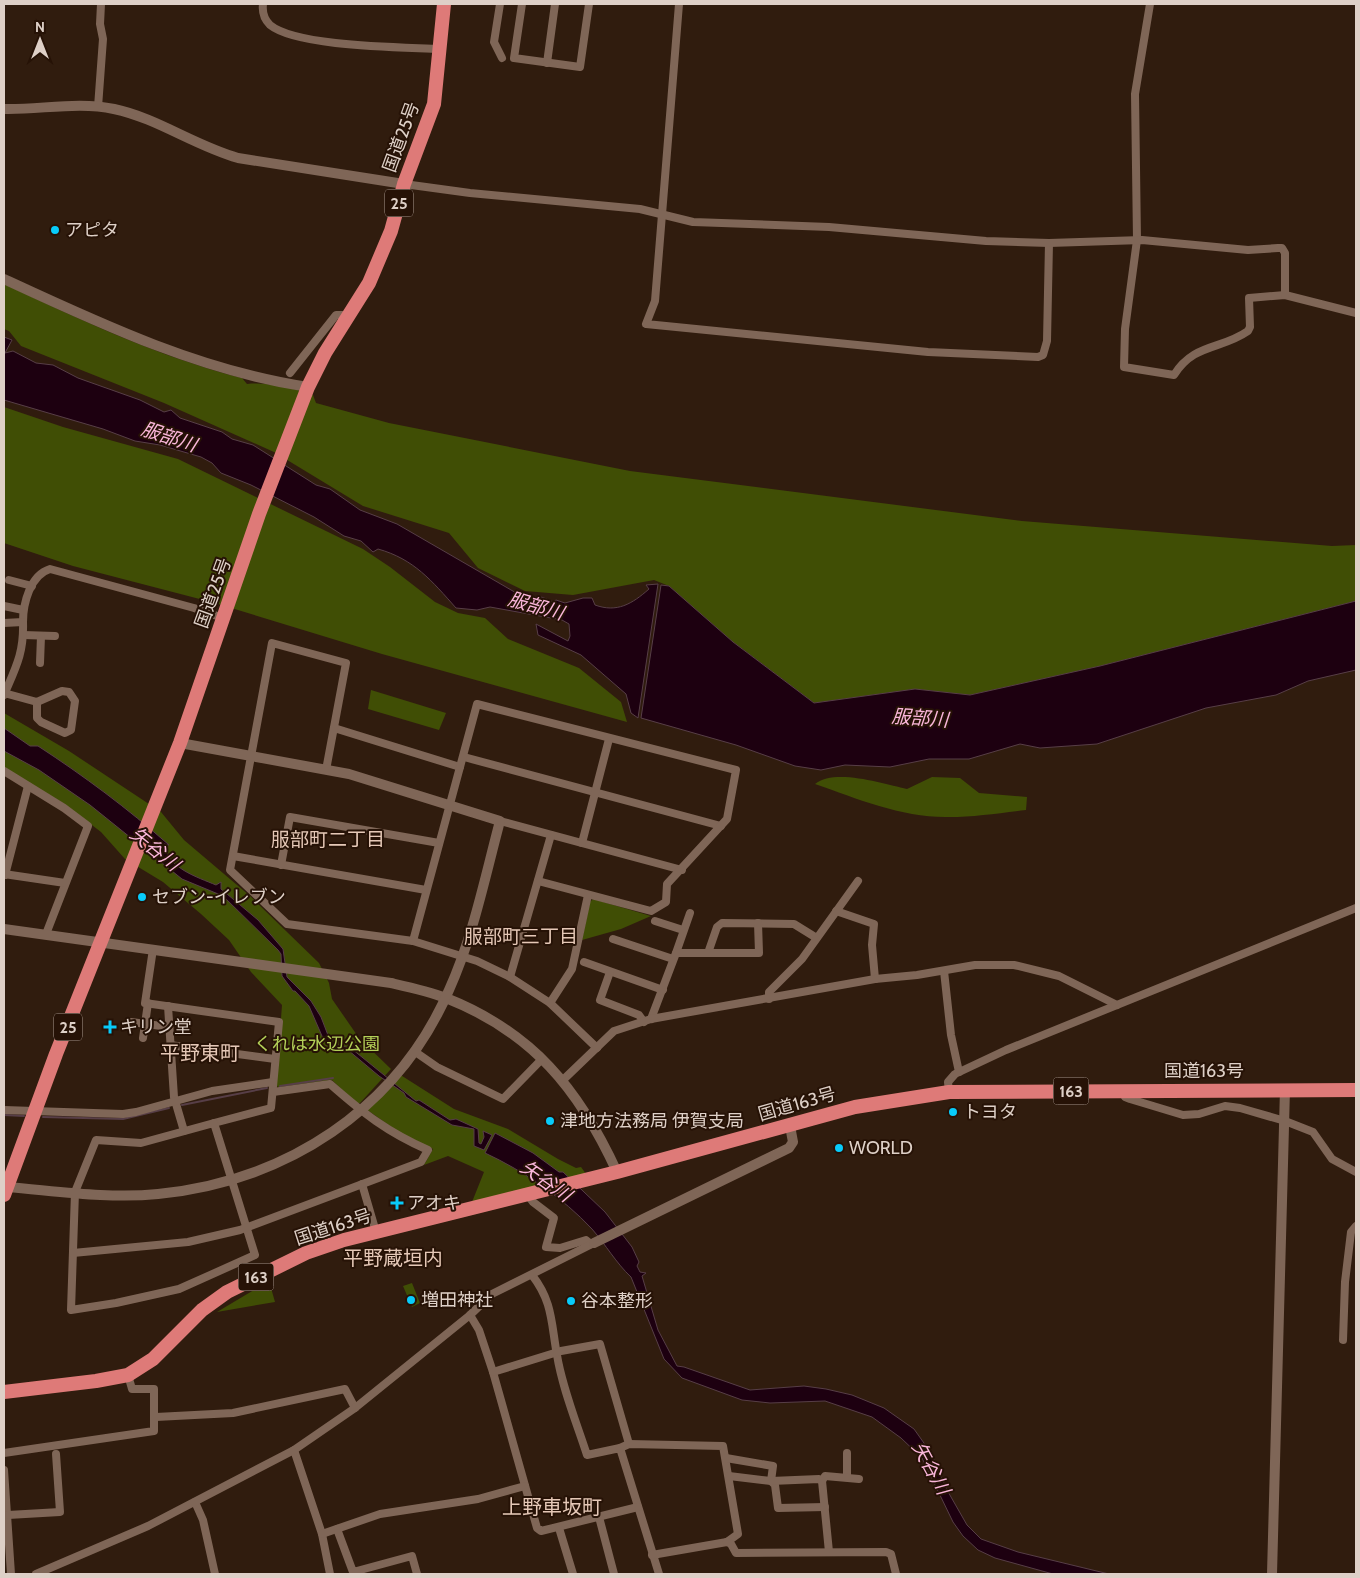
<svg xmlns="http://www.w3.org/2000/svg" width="1360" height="1578" viewBox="0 0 1360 1578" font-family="Cabin,'Noto Sans JP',sans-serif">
<rect width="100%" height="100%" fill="#301c0e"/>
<!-- green -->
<g fill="#404e05">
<path d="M4,284C81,320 159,357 242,378L247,384C269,382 292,388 313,395L316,403L389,423L630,471L1022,521L1332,546L1356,545V601L1100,666L970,695L915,689L814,703L733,642L669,586L654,580L573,595L525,591L478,568L449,533L363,506L274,452L164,403L21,346L9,331L4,329Z"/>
<polygon points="4,407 63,427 178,459 363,549 390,567 435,602 458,613 485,618 508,639 579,668 621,702 627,722 382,654 215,603 73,566 4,543"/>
<polygon points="371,690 446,713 439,730 368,709"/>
<polygon points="4,713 69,751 161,812 184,840 250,896 319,963 329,983 332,999 359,1038 391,1069 360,1103 356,1103 332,1080 278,1087 276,1085 282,1005 251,972 229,940 201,914 163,882 125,859 101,832 63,803 4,768"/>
<path d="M932,777L960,778L979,793L1027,797L1026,810C1000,813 974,817 949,817C903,818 858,799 815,784C835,768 884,784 907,789Z"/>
<polygon points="593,899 651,916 621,929 582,940 590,902"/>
<polygon points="399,1074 454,1109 508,1129 558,1159 576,1168 581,1167 586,1174 472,1202 484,1172 448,1156 424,1165 433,1149 400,1133 366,1109"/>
<polygon points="269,1281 275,1302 217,1312"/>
<polygon points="412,1283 420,1303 412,1307 403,1286"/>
</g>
<!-- water -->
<g fill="#1d0010" stroke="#573e47">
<path d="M4,337L12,340L5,353L13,351L36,363L53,365L78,378L140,400L164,412L171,410L180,418L222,432L232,439L253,445L316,485L330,489L360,510L397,524L518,594L531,598C539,594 546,599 553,602L556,600L565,603L583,598H592L595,605C617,613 632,604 649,589L646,585L658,584L638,718L631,713L626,694L581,655L538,635L536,624L568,641L570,636L569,624L562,620L490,607L477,610L456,608C432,581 414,559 378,549L373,552L361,541L344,536L314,517L251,485L221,473L212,463L201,457L160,445L135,441L103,429L4,400Z"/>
<polygon points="661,585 669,586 733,642 814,703 915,689 970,695 1100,666 1356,601 1356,670 1308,681 1276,695 1206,708 1097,744 1040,748 1020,744 969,759 929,759 890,767 845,765 821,770 795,766 736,745 641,718"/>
<path d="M4,728L30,746H38C84,776 127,808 169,845L164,844C167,868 197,877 216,885L221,882V889L258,920L283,949L287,977L311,1001L321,1017L331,1043L352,1049L416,1101L419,1100L450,1120L456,1119L478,1129L479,1143L481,1144L484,1137L483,1131L492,1135L484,1150L474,1146V1129L452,1125L406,1097L404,1093L379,1076L348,1050H334L322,1036L309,1006L295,991H293L282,976L281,954L278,950L223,896L182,879L90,805L39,770L4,751Z"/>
<path d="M495,1133L533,1153L559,1172H563L605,1212L632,1247L639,1262L637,1266L640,1272L646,1273L642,1276L658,1330L677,1366L684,1367L750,1390L804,1386L826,1389L852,1395L884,1408L914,1429L931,1453L947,1490L967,1525L981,1539L1018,1552L1109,1574H1053L995,1558L978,1550L963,1536L953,1522L922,1458L901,1438L872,1417L825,1401L770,1403L742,1400L682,1378L664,1359L631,1277C616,1263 606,1245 592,1229C563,1198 524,1171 485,1153Z"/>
</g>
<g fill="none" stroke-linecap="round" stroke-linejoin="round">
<!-- stream -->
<g stroke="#573e47" stroke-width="2">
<polyline points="280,1086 333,1078"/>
<polyline points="182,1105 267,1088"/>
<polyline points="4,1115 24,1116"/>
<polyline points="43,1117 123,1119 169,1108"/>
</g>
<!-- minor -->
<g stroke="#7f6657" stroke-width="8">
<path d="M263,4C262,12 264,19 270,25C297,47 402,47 440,49"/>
<polyline points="500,4 494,42 502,58"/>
<polyline points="522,4 514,58 580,67 589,4"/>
<polyline points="679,4 655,301 646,324 928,352 1038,357 1043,355 1047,341 1049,243"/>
<path d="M1150,4L1135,94L1137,240L1125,329L1124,367L1174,375C1194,343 1221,350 1248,331L1250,327L1249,298L1285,295L1356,313"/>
<polyline points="547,63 555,4"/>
<polyline points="98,107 103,39 100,24 101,4"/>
<polyline points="404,184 470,193 640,209 693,222 829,227 986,241 1049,243 1142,240 1248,250 1278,248 1282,248 1285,253 1285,295"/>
<polyline points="290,373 336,315 349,315"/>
<polyline points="9,580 32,586"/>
<polyline points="4,606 23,610"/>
<path d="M4,623L23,622C23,604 30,575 50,569L194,608L223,618"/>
<polyline points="23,635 55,636"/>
<polyline points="40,663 41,636"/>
<polyline points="4,693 37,702 62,691 69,692 75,701 71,730 65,733 41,722 37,718 37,702"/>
<path d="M4,695C16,667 24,653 23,622"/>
<polyline points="334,728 460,767"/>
<polyline points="464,757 721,826"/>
<polyline points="326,770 346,663 272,643 230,870 287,924 413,941 477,961 510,977 550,1003 597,1048"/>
<polyline points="4,771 64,808 88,826 46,934"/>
<polyline points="500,821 682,870"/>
<polyline points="582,843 609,739"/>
<polyline points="233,856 426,890"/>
<polyline points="281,865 290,817 439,843"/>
<polyline points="4,874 65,883"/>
<polyline points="5,875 28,786"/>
<polyline points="836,911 874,924 872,945 875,979"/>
<polyline points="655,921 683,930"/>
<polyline points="613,939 673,959"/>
<polyline points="413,941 477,704 736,770 727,819 667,884 666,902 651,911 538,881"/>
<polyline points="153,949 145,1003 279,1022 271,1108 214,1123"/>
<polyline points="676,953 690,913"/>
<polyline points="708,953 717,927 722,923 794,924 815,937"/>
<polyline points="584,962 663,990"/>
<polyline points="944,971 951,1035 959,1072"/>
<polyline points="610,972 600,1000 639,1015 644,1022"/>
<polyline points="510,977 551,835"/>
<polyline points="769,999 769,992 802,959 858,881"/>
<polyline points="550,1003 572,969 588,895"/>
<polyline points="168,1006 174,1097 184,1131"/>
<polyline points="651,1019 676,953 759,953 758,923"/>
<polyline points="131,1022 169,1027"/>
<polyline points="143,1038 148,1003"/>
<polyline points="170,1045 275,1059"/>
<polyline points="414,1051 437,1067 503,1099 542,1059"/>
<polyline points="563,1080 614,1031 651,1019 875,979 917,975 975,965 1014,965 1059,976 1117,1005"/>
<polyline points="949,1092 948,1082 955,1074 1006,1050 1356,908"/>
<polyline points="1123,1092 1125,1097 1130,1099 1183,1115 1199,1114 1225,1106 1240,1108 1285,1121 1313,1132 1332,1159 1356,1172"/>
<polyline points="4,1110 123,1114 136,1112 212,1091 273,1082"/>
<polygon points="214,1123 255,1255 179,1289 116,1303 71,1310 75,1192 96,1140 141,1143"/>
<polyline points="362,1184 376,1232"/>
<polyline points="527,1194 533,1202 554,1218 546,1247 560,1248 586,1240 591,1244"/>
<path d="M73,1253L188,1242L240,1230L421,1162L428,1150C387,1132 363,1113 330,1084L273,1092"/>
<path d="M532,1275C553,1302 551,1323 557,1355C562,1387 577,1424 587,1455L620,1448L659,1574"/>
<polyline points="470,1315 479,1330 493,1372 537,1528 541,1531 638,1507"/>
<polyline points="1343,1340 1345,1282 1351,1232 1356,1226"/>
<polyline points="493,1372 561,1351 600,1344 629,1444"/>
<polyline points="156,1417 233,1413 345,1389 355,1408"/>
<polyline points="620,1448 629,1444 723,1446 738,1534 727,1542 652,1555"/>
<polyline points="294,1450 322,1534 330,1574"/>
<polyline points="4,1453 154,1431 154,1389 132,1389 128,1375"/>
<polyline points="726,1458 773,1466 771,1481 775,1485 778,1508 825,1507"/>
<polyline points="4,1470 11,1574"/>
<polyline points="729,1476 771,1481 819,1479 822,1481 829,1552"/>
<polyline points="847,1477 847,1453"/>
<polyline points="822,1481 825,1476 859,1479"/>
<polyline points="195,1502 203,1520 215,1574"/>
<polyline points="8,1515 60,1512 56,1454"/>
<polyline points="599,1517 614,1574"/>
<polyline points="559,1528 573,1574"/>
<polyline points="337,1529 353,1572 412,1556 417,1574"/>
<polyline points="322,1534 380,1514 478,1499 525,1486"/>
<polyline points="727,1542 731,1544 736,1553 886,1552 891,1554 896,1574"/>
<polyline points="36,1574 148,1526 294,1450 355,1408 470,1315 492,1294 594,1243"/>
</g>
<!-- tertiary -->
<g stroke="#7f6657" stroke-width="10">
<path d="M4,109C40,110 78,101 114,109C157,118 195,146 238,158L404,184"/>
<path d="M4,279C101,324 201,371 308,387"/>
<path d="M4,929L391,983C409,987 428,991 446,998C532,1032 579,1089 617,1172"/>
<path d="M7,1187C57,1191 109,1199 158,1194C286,1181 397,1110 449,990C473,937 485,877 500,821L349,774L180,743"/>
<polyline points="594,1243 789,1148 793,1142 790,1126"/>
<polyline points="1272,1574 1285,1089"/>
</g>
<!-- trunk -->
<g stroke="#de7a78" stroke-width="14">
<polyline points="4,1195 56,1054 180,743 259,514 308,387 325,353 369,283 391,231 404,184 434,104 444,4"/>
<polyline points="4,1392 96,1381 128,1375 153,1359 202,1310 227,1292 306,1253 344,1240 617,1172 855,1107 949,1092 1356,1090"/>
</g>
</g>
<!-- markers -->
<g fill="#08cbfa" stroke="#261206" stroke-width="2">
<circle cx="55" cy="230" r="5"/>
<circle cx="142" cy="897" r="5"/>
<path d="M107.5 1019.5h5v5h5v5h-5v5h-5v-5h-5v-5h5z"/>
<circle cx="953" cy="1112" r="5"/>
<circle cx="550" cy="1121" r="5"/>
<circle cx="839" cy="1148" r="5"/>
<path d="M394.5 1195.5h5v5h5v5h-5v5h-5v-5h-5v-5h5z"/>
<circle cx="411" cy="1300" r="5"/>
<circle cx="571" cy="1301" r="5"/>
</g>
<g text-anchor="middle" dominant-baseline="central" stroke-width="4" stroke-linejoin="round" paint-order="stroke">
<!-- shield labels -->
<g fill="#261206" stroke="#a7978d" stroke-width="1">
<rect x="385" y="189.5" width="28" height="27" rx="4"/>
<rect x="54" y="1013.5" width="28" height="27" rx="4"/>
<rect x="1053.5" y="1077.5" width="35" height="27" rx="4"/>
<rect x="238.5" y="1263.5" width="35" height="27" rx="4"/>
</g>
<g font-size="16" font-weight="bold" fill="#ded0c7">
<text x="399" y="203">25</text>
<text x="68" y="1027">25</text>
<text x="1071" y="1091">163</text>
<text x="256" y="1277">163</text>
</g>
<!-- street labels -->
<g font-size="18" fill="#ded0c7" stroke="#261206">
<text transform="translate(401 137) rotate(-70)">国道25号</text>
<text transform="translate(213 593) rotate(-70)">国道25号</text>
<text x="1204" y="1071">国道163号</text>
<text transform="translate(797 1104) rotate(-16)">国道163号</text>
<text transform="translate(333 1227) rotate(-18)">国道163号</text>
</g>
<!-- poi labels -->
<g font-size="18" fill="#ded0c7" stroke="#261206" text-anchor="start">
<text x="65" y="230">アピタ</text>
<text x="152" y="897">セブン-イレブン</text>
<text x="120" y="1027">キリン堂</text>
<text x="963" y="1112">トヨタ</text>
<text x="560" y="1121">津地方法務局 伊賀支局</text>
<text x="849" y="1148">WORLD</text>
<text x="407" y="1203">アオキ</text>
<text x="421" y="1300">増田神社</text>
<text x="581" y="1301">谷本整形</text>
</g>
<!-- park labels -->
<g font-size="18" fill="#b3d058" stroke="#261206">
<text x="317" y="1044">くれは水辺公園</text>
</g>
<!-- water labels -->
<g font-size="19" font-style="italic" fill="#fab6da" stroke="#261206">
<text transform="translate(169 437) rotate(18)">服部川</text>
<text transform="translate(536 606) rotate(16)">服部川</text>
<text transform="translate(920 718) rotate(4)">服部川</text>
<text transform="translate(155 849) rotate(39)">矢谷川</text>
<text transform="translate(546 1181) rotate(35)">矢谷川</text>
<text transform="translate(931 1468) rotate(61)">矢谷川</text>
</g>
<!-- neighbourhood labels -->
<g font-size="19" fill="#e5c8b7" stroke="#261206">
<text x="328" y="839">服部町二丁目</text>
<text x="521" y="936">服部町三丁目</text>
</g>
<!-- quarter labels -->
<g font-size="20" fill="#e5c8b7" stroke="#261206">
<text x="200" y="1053">平野東町</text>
<text x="393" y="1258">平野蔵垣内</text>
<text x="552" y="1507">上野車坂町</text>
</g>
</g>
<!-- border -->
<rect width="1360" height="1578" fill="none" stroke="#ded0c7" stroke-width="10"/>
<!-- north arrow -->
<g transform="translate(40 40)" stroke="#261206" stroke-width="4" paint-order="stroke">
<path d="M0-4L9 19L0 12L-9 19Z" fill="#ded0c7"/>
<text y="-8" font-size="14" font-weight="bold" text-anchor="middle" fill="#ded0c7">N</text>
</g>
</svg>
